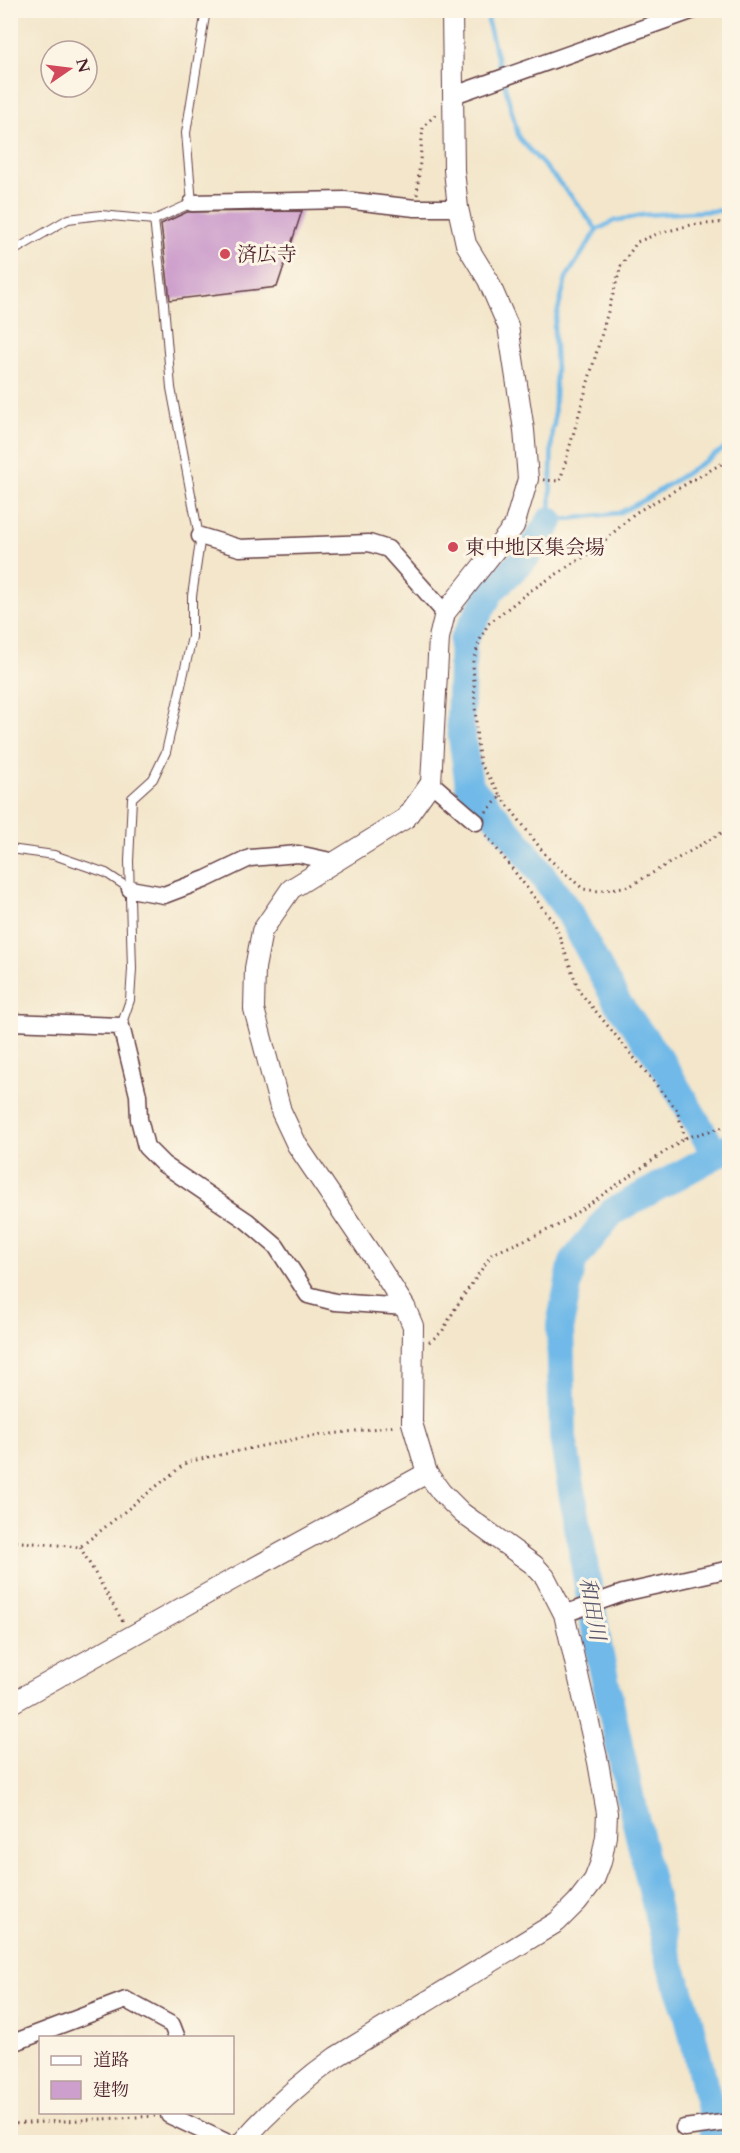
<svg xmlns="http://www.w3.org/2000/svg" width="740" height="2153" viewBox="0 0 740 2153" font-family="Cardo,'Noto Serif JP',serif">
<rect width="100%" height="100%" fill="#fcf5e5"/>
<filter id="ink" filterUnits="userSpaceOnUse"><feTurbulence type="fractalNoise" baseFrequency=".0167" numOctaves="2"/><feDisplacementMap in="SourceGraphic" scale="12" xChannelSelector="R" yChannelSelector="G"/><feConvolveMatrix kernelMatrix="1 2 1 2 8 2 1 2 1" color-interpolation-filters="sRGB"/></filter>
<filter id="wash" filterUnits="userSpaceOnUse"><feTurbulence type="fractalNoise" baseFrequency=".008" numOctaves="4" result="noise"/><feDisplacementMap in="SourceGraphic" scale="24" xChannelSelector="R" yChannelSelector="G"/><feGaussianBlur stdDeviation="1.35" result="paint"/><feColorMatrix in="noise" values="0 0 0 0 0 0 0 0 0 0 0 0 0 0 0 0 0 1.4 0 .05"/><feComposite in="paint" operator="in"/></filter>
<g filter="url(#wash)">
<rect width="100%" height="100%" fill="#f3e6cb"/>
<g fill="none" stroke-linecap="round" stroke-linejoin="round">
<!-- stream -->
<g stroke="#70b9e8" stroke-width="4.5">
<polyline points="490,10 488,23 519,138 572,197 597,230"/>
<polyline points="730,210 643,215 614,221 597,230 566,278 554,327 556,370 554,425 552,428 550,521 619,513 646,499 730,445"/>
</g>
<!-- river -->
<g stroke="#70b9e8" stroke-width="28">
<polyline points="550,521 527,556 491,591 463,641 460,723 469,785 521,846 569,912 617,1002 661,1061 716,1155"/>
<polyline points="715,2142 712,2117 687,2012 668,1957 634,1814 599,1651 563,1438 560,1325 573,1262 612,1212 730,1147"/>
</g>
</g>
<g id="blocks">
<!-- building -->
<polygon fill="#cd9fcc" points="302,211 277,287 170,300 161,224 187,212"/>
</g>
</g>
<g filter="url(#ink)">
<use href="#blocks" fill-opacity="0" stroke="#633d43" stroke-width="1.5"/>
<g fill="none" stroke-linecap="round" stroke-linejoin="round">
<defs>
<g id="service">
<polyline points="10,253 68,219 101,215 154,220 192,203 186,133 206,10"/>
<polyline points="10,849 54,855 106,873 130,889"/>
<polyline points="121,1026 130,1000 132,969 129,861 132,798 153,779 166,752 192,637 192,596 200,542 171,388 164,304 154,220"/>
</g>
<g id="minor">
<polyline points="454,95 694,10"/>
<polyline points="192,203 345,200 415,208 458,208"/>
<polyline points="200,536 240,548 369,543 388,549 445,613"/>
<polyline points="431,783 476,822"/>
<polyline points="130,889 164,895 206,879 250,858 298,854 335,862"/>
<polyline points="10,1022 121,1026 138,1095 139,1119 146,1147 163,1164 247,1221 276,1246 308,1295 335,1302 405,1307"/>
<polyline points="564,1614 623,1593 730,1569"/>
<polyline points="10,2044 126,2000 172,2025 177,2038"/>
<polyline points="170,2112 169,2115 226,2142"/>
<polyline points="684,2128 730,2122"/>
</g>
<g id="tertiary">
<polyline points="10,1704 228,1582 427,1473"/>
<path d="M242,2142C270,2110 301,2082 336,2057L557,1922L577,1902L594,1880L601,1862L606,1836L607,1813L598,1762L564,1614L545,1577L534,1565L462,1513L441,1492L427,1473L412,1423L413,1326L405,1307L377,1263L297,1145L281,1111L254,1009L255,968L262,931L291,889L406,818L431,783L439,638L445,613L514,526L528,479L524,430L508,326L488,280L466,244L458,208L454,170L452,10"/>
</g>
</defs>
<!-- service casing -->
<use href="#service" stroke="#633d43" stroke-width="10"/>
<!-- minor casing -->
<use href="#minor" stroke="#633d43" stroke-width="19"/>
<!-- tertiary casing -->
<use href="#tertiary" stroke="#633d43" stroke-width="22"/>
<!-- path -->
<g stroke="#633d43" stroke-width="3" stroke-dasharray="1.5 4.5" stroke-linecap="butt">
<polyline points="417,195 423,127 436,114"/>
<polyline points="543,480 560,481 621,266 637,242 657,234 691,225 730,222"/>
<polyline points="501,796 547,857 583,889 598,891 630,886 730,828"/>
<polyline points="486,812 501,796 480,763 477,743 473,662 480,640 488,624 530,591 593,551 635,513 730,459"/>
<polyline points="486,835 555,924 579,991 677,1110 685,1138"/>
<polyline points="429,1342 442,1332 456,1307 492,1254 557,1226 685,1138 724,1127 730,1123"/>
<polyline points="10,1541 80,1547 187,1462 300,1438 395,1426"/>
<polyline points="80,1547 123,1622"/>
<polyline points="10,2124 155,2116"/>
</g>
<!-- service -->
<use href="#service" stroke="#fff" stroke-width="8"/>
<!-- minor -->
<use href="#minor" stroke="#fff" stroke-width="16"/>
<!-- tertiary -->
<use href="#tertiary" stroke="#fff" stroke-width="20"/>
</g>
</g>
<!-- markers -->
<g fill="#d1495b" stroke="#fcf5e5" stroke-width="2">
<circle cx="225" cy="254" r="6"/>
<circle cx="453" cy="547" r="6"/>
</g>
<g text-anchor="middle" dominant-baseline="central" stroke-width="6" stroke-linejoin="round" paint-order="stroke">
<!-- poi labels -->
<g font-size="20" fill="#4a1f2b" stroke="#fcf5e5" text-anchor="start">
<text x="237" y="254">済広寺</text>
<text x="465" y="547">東中地区集会場</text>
</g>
<!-- water labels -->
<g font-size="21" font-style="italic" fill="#57556d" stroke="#fcf5e5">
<text transform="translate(592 1609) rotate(80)">和田川</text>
</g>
</g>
<!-- margin -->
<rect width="740" height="2153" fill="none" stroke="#fcf5e5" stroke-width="36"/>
<!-- legend -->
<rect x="39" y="2036" width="195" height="78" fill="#fcf5e5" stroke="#b59f9b" stroke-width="1.5"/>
<rect x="51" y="2056" width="30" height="9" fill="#ffffff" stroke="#b59f9b" stroke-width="1.5"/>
<text x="93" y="2066" font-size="18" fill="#4a1f2b">道路</text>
<rect x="51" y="2081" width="30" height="18" fill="#cd9fcc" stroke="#b59f9b" stroke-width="1.5"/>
<text x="93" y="2096" font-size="18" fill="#4a1f2b">建物</text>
<!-- north arrow -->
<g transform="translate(69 69) rotate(76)"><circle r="28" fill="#fcf5e5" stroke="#b59f9b" stroke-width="1.5"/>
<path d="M0-4.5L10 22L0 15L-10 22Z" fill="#d1495b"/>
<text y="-9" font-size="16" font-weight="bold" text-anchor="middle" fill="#4a1f2b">N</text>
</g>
</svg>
